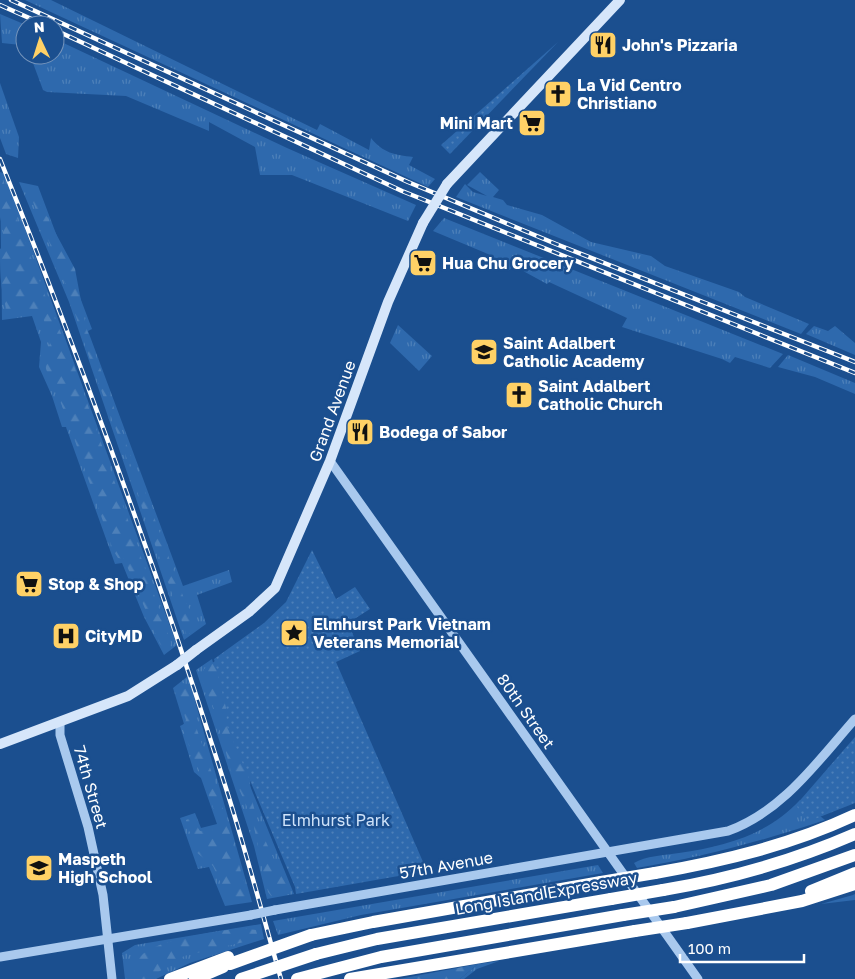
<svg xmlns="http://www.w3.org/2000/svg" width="855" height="979" viewBox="0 0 855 979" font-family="'Golos Text',sans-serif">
<defs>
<pattern id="grass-tufts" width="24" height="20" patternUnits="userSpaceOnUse" patternTransform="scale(1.25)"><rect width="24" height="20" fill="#2e69ad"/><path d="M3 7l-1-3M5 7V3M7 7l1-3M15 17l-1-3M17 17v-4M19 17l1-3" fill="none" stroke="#4d80b9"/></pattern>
<pattern id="forest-firs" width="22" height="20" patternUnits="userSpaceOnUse" patternTransform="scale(1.25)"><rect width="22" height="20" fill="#2e69ad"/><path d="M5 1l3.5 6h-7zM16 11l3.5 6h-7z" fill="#4d80b9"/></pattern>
<pattern id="park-dots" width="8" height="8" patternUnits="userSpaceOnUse" patternTransform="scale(1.25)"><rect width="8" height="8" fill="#2e69ad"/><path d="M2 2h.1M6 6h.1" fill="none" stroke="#4d80b9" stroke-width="1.8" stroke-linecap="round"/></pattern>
</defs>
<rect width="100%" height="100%" fill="#1b4f8f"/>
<!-- grass -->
<g fill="url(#grass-tufts)">
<path d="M25,0H51L317,130L320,124L369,150L371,138C383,153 395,155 413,157L409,165L435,179L428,187Z"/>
<polygon points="0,14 26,25 25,49 21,45 2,43"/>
<polygon points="55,39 287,148 416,205 408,221 292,175 260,175 255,147 209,122 209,131 126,96 47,92 43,90 30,55 55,55"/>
<polygon points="0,83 19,137 18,158 6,154 0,138"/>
<polygon points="0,172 3,173 7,179 177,645 164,655 144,617 122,563 115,564 66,427 62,427 52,396 39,367 41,342 32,316 2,320"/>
<polygon points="480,172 499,190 493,197 503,200 507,205 542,215 591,242 651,256 665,266 739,292 745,297 809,324 801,334 456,197 465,184 473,192 487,196 467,185"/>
<polygon points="19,182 38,186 92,329 88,331 183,586 229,570 232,582 197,595 206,624 184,640 69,302"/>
<polygon points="444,218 783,354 770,368 735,357 730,363 722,359 622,327 627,318 549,282 547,284 514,266 508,271 488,254 433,231"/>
<polygon points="398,325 432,356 419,371 390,343"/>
<polygon points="814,326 828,331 835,326 855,343 855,355 806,334"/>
<polygon points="788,355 855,383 855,394 815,377 778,367"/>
<polygon points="212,659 226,711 225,724 294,894 267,899 254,846 196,670"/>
<polygon points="188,676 252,902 225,906 209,867 198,869 180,818 195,813 201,828 217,824 201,778 194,772 180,726 184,724 173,688"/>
<path d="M800,800L825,820C763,841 702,857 637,868L634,863C645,856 665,855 679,853C726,846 767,835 800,800Z"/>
<polygon points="598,865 603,873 361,915 278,935 273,921"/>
<polygon points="855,894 855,900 821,904 853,895"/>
<polygon points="261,924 264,939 190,963 156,979 125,979 122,953 135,945"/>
<polygon points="499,961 477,969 464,979 460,979 478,964"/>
</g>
<!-- forest -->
<g fill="url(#forest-firs)">
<path d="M0,178H2L44,293L71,357L171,643L170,648L167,649L160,644L124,559L118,558L113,550L66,415L46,369L45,356L50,343L43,317L36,312L9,315C0,294 0,272 0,249L6,244L0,217Z"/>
<polygon points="33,195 40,204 75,269 86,327 133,463 130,467 92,366 63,277 31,197"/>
<polygon points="143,487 183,596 196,623 194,629 187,636 140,502 137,490"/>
<path d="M226,653L250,773C248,814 273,856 290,892L289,894L272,897L268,892L252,818L231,771L214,709L201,677L204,669Z"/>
<path d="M184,683L188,687L194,721L215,782L247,892L246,901L233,904L229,901L213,866L195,851L192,834L186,828V820L191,818L200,831L213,830L218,824C209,791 194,760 182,727L186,720L176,689L177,686Z"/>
<path d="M240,928L256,930L258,938L250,937L244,942L184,956L147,979H133C134,972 136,963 140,957C155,939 216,932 240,928Z"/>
<polygon points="478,964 460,979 399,979"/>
</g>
<!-- park -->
<g fill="url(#park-dots)">
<polygon points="558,42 450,154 441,145"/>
<polygon points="312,550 336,599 355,587 370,609 348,623 360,651 336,662 427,871 296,894 295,887 226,724 227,712 214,659 264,623 286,602"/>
<polygon points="855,737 855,803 807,822 796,805"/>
</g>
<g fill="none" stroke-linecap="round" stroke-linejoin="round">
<!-- tertiary -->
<g stroke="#a9c9ee" stroke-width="9">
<polyline points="330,461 698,979"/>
<polyline points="60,722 60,735 88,827 103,895 112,979"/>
<path d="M275,910L728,831C783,811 817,762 855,719"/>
<polyline points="0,957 251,915"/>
</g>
<!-- secondary -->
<g stroke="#d6e6fa" stroke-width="10">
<polyline points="447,184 620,0"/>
<polyline points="196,650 249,612 275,588 330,461 388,302 423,223"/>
<polyline points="0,744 128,696 177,665"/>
</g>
<!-- motorway -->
<g stroke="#fff" stroke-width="12">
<path d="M655,873C724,861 791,845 855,815"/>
<path d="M663,890C729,879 793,861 855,834"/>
<polyline points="811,891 855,873"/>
<polyline points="674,907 771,885 855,855"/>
<polyline points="687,923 802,901 855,884"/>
<polyline points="311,935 373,922 601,882"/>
<polyline points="316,954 377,939 611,899"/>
<polyline points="170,979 228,957"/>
<polyline points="195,979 223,967"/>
<polyline points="297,979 381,957 623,915"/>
<polyline points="350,979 635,931"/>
</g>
<defs>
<g id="rail">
<polyline points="11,0 408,182 556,244 855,362"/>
<polyline points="0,5 45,25"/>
<polyline points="55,30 402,191 855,373"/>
<path d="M0,159C82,364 158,572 224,782C245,847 262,913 281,979"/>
</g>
</defs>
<!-- rail casing -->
<use href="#rail" stroke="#fff" stroke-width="4.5"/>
<!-- rail -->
<use href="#rail" stroke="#1b4f8f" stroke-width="2.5" stroke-dasharray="8" stroke-linecap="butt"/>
<!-- tertiary-bridge -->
<polyline stroke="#a9c9ee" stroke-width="9" points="251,915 275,910"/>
<!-- secondary-bridge -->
<g stroke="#d6e6fa" stroke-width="10">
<polyline points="423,223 447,184"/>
<polyline points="177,665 196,650"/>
</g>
<!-- motorway-bridge -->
<g stroke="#fff" stroke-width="12">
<polyline points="601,882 655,873"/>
<polyline points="611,899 663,890"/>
<polyline points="623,915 674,907"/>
<polyline points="635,931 687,923"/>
<polyline points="230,964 311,935"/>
<polyline points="241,979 316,954"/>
</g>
</g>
<!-- icons -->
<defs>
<symbol id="restaurant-square" viewBox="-11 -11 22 22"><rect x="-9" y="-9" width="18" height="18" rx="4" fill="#ffd166" stroke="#1b4f8f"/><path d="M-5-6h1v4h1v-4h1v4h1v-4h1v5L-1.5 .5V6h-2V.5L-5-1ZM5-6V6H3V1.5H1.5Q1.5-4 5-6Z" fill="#111"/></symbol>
<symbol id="church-square" viewBox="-11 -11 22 22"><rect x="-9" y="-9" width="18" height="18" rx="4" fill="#ffd166" stroke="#1b4f8f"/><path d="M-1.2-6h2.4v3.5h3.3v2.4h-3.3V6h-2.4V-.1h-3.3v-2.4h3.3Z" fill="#111"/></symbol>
<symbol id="supermarket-square" viewBox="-11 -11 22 22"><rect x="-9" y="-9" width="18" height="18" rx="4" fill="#ffd166" stroke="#1b4f8f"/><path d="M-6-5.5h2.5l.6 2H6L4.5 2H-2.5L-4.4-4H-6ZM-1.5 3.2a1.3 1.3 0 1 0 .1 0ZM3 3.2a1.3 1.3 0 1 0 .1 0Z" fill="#111"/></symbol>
<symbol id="school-square" viewBox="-11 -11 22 22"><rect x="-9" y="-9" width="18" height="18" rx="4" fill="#ffd166" stroke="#1b4f8f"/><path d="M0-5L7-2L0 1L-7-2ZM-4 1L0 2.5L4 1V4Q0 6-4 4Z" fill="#111"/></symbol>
<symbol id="sight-square" viewBox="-11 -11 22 22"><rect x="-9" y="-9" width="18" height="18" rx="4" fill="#ffd166" stroke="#1b4f8f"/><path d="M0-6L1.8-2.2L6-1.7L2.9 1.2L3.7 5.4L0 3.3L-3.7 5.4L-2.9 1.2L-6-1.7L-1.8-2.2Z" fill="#111"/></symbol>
<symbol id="hospital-square" viewBox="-11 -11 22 22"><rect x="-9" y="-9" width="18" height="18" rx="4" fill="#ffd166" stroke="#1b4f8f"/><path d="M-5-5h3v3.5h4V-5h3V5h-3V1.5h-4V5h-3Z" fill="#111"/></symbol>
</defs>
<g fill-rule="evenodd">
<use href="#restaurant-square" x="587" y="29" width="32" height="32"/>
<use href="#church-square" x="542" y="78" width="32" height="32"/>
<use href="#supermarket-square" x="516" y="107" width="32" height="32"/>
<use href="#supermarket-square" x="407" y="247" width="32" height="32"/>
<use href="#school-square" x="468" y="336" width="32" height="32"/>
<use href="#church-square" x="503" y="379" width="32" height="32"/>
<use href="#restaurant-square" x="344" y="416" width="32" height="32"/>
<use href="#supermarket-square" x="13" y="568" width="32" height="32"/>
<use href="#sight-square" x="278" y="617" width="32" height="32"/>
<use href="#hospital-square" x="50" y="620" width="32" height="32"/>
<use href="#school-square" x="23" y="852" width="32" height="32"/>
</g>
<g text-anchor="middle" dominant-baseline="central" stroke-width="5" stroke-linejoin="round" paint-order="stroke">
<!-- poi labels -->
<g font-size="16" font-weight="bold" fill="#fff" stroke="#1b4f8f" text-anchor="start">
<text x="622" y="45">John's Pizzaria</text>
<text x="577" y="85">La Vid Centro<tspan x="577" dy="18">Christiano</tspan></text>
<text x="513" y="123" text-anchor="end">Mini Mart</text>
<text x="442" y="263">Hua Chu Grocery</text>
<text x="503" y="343">Saint Adalbert<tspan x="503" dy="18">Catholic Academy</tspan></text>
<text x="538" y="386">Saint Adalbert<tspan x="538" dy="18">Catholic Church</tspan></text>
<text x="379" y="432">Bodega of Sabor</text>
<text x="48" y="584">Stop &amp; Shop</text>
<text x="313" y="624">Elmhurst Park Vietnam<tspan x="313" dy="18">Veterans Memorial</tspan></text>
<text x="85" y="636">CityMD</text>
<text x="58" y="859">Maspeth<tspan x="58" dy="18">High School</tspan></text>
</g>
<!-- street labels -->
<g font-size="16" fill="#fff" stroke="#1b4f8f">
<text transform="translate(332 411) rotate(-70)">Grand Avenue</text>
<text transform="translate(526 711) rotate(55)">80th Street</text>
<text transform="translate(91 787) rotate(74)">74th Street</text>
<text transform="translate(446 865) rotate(-10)">57th Avenue</text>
<text transform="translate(546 893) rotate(-10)">Long Island Expressway</text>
</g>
<!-- park labels -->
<g font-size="16" fill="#cfe3fa" stroke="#1b4f8f">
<text x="336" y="820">Elmhurst Park</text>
</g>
</g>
<!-- north arrow -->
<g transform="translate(40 40) rotate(356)"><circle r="24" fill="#1b4f8f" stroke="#7695bc"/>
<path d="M0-4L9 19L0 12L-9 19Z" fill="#ffd166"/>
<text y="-8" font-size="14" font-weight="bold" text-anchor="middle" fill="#ffffff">N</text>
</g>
<!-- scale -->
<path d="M680 954v8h124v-8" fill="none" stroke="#ffffff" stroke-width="2.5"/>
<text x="688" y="954" font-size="15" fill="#ffffff" stroke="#1b4f8f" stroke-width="4" paint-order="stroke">100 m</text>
</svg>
